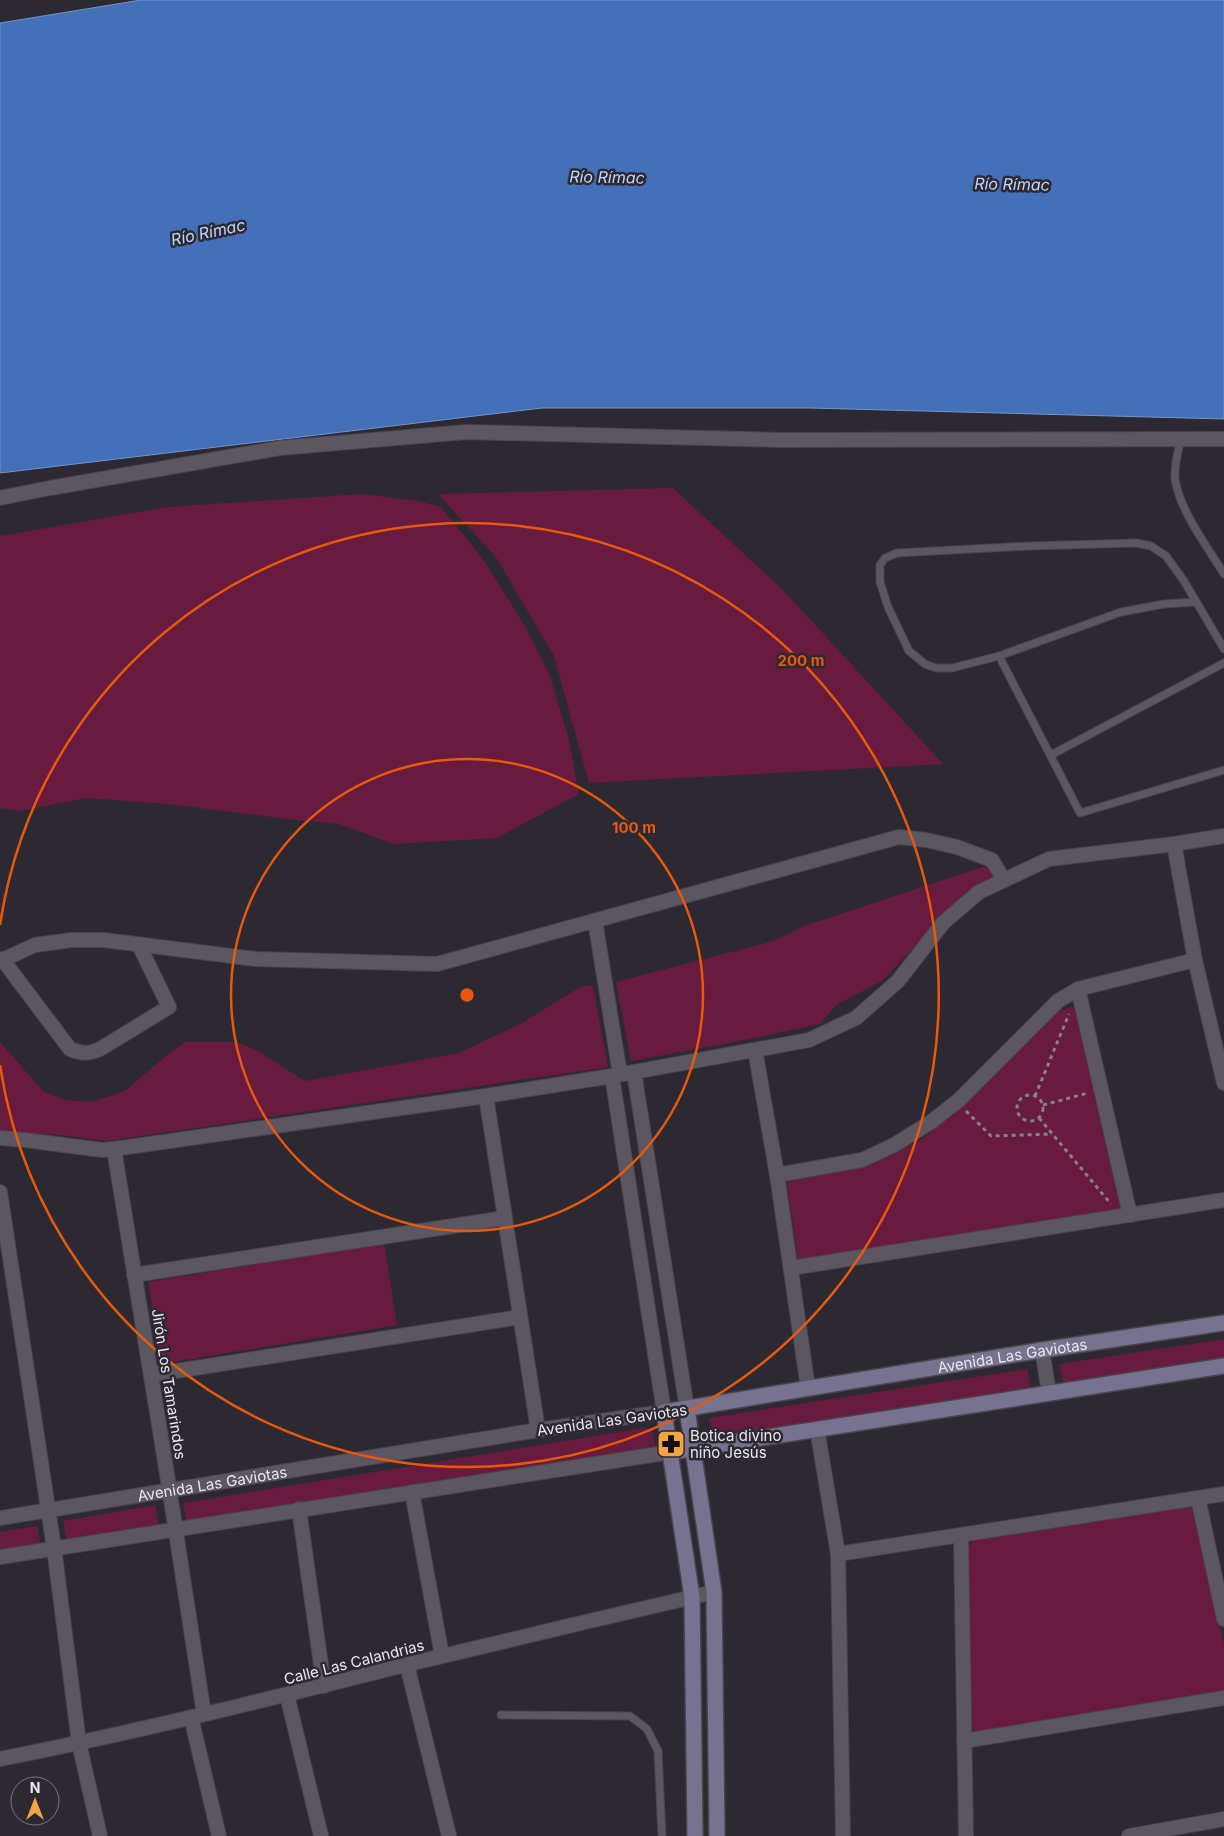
<svg xmlns="http://www.w3.org/2000/svg" width="1224" height="1836" viewBox="0 0 1224 1836" font-family="Inter,sans-serif">
<rect width="100%" height="100%" fill="#2d2932"/>
<!-- green -->
<g fill="#681b3f">
<polygon points="673,488 784,591 943,764 589,783 554,656 496,557 438,494"/>
<polygon points="362,494 418,501 441,507 483,559 526,628 550,676 568,736 579,794 497,838 394,844 339,824 296,820 168,804 87,798 19,811 0,808 0,536 168,507"/>
<polygon points="986,866 994,879 939,920 882,981 836,1005 820,1024 745,1040 631,1061 616,982 774,941 804,926"/>
<polygon points="582,986 593,986 608,1067 107,1141 61,1135 0,1132 0,1042 43,1091 65,1100 91,1102 125,1091 167,1055 185,1042 237,1042 256,1050 305,1081 459,1053 522,1023"/>
<polygon points="1071,1007 1077,1013 1122,1206 1118,1212 801,1261 798,1258 787,1183 791,1180 844,1171 887,1157 922,1139 960,1109 1056,1012"/>
<polygon points="384,1243 397,1325 161,1364 148,1282"/>
<polygon points="1224,1339 1224,1359 1064,1384 1059,1364"/>
<polygon points="1027,1369 1031,1389 714,1440 709,1418"/>
<polygon points="651,1427 656,1449 187,1522 183,1503"/>
<polygon points="1187,1503 1193,1510 1224,1645 1224,1691 976,1732 971,1728 968,1548 973,1541"/>
<polygon points="155,1505 159,1526 67,1542 63,1521"/>
<polygon points="37,1526 41,1546 0,1552 0,1532"/>
</g>
<!-- water -->
<polygon fill="#4370b9" stroke="#7594c9" points="141,0 1224,0 1224,419 810,408 542,408 0,473 0,23"/>
<g fill="none" stroke-linecap="round" stroke-linejoin="round">
<defs>
<g id="lane">
<path d="M1181,439C1178,451 1174,465 1175,478C1178,508 1208,548 1224,574"/>
<polyline points="1196,602 1164,604 1121,612 999,656 952,668 936,668 925,664 909,651 888,607 880,582 880,565 885,558 897,553 1029,546 1136,543 1151,546 1166,556 1184,581 1224,649"/>
<polyline points="999,656 1080,813 1224,770"/>
<polyline points="1051,755 1224,663"/>
<polyline points="501,1715 630,1716 647,1729 658,1751 662,1836"/>
</g>
<g id="street">
<polyline points="0,498 50,488 280,448 466,432 779,440 1224,439"/>
<polyline points="1174,844 1195,960 1224,1083"/>
<polyline points="595,921 620,1074"/>
<path d="M2,959L70,1049C82,1054 89,1054 100,1049L169,1007L139,945"/>
<polyline points="0,961 35,945 71,940 104,940 256,959 437,964 899,837 926,840 957,847 981,856 992,860 1004,880"/>
<polyline points="1078,989 1130,1215"/>
<polyline points="755,1050 777,1175 808,1388"/>
<polyline points="634,1072 687,1409"/>
<polyline points="486,1096 538,1430"/>
<polyline points="0,1138 25,1140 102,1150 114,1149 486,1096 612,1076 809,1040 856,1018 898,981 943,923 979,892 1049,859 1174,844 1224,836"/>
<polyline points="114,1149 167,1474 204,1714"/>
<polyline points="777,1175 862,1160 894,1145 931,1122 959,1100 1058,1001 1078,989 1195,960"/>
<polyline points="0,1192 54,1548 79,1743 100,1836"/>
<polyline points="791,1268 1224,1200"/>
<polyline points="134,1275 505,1218"/>
<polyline points="1042,1350 1049,1393"/>
<polyline points="151,1375 520,1317"/>
<polyline points="817,1429 838,1554 843,1836"/>
<polyline points="412,1492 442,1656"/>
<polyline points="1198,1498 1224,1619"/>
<polyline points="299,1509 324,1686"/>
<path id="s1" d="M0,1518L538,1430L664,1412L612,1076"/>
<polyline points="961,1535 966,1836"/>
<polyline points="838,1554 1224,1494"/>
<polyline points="0,1557 671,1452"/>
<polyline points="407,1665 449,1836"/>
<polyline points="287,1695 321,1836"/>
<polyline points="191,1717 219,1836"/>
<polyline points="964,1741 1224,1698"/>
<path d="M0,1759C137,1732 273,1698 409,1664C511,1639 612,1616 714,1592"/>
<polyline points="1129,1836 1224,1819"/>
</g>
<g id="secondary">
<polyline points="687,1409 714,1592 717,1836"/>
<polyline points="671,1452 1224,1366"/>
<path id="s2" d="M695,1836L692,1597L664,1412L1042,1350L1224,1323"/>
</g>
</defs>
<!-- lane casing -->
<use href="#lane" stroke="#49444c" stroke-width="9"/>
<!-- street casing -->
<use href="#street" stroke="#49444c" stroke-width="16"/>
<!-- secondary casing -->
<use href="#secondary" stroke="#49444c" stroke-width="18"/>
<!-- path -->
<g stroke="#858189" stroke-width="3" stroke-dasharray="4 4" stroke-linecap="butt">
<circle cx="1030" cy="1108" r="13"/>
<polyline points="1035,1096 1069,1014"/>
<polyline points="1043,1105 1088,1093"/>
<polyline points="966,1111 991,1136 1052,1134"/>
<polyline points="1039,1118 1111,1204"/>
</g>
<!-- lane -->
<use href="#lane" stroke="#5c5661" stroke-width="7"/>
<!-- street -->
<use href="#street" stroke="#5c5661" stroke-width="14"/>
<!-- secondary -->
<use href="#secondary" stroke="#77728f" stroke-width="15"/>
</g>
<!-- distance rings -->
<g fill="none" stroke="#e8590c" stroke-width="2.5">
<circle cx="467" cy="995" r="236"/>
<path d="M0 925A472 472 0 1 1 0 1065"/>
</g>
<!-- icons -->
<defs>
<symbol id="pharmacy-square" viewBox="-11 -11 22 22"><rect x="-9" y="-9" width="18" height="18" rx="4" fill="#f2a542" stroke="#2d2932"/><path d="M-2-6h4v4h4v4h-4v4h-4v-4h-4v-4h4Z" fill="#111"/></symbol>
</defs>
<g fill-rule="evenodd">
<use href="#pharmacy-square" x="655" y="1428" width="32" height="32"/>
</g>
<g text-anchor="middle" dominant-baseline="central" stroke-width="5" stroke-linejoin="round" paint-order="stroke">
<!-- street labels -->
<g font-size="15" fill="#eae7ed" stroke="#2d2932">
<text stroke="none"><textPath href="#s2" startOffset="779">Avenida Las Gaviotas</textPath></text>
<text transform="translate(169 1384) rotate(81)">Jirón Los Tamarindos</text>
<text transform="translate(612 1420) rotate(-8)">Avenida Las Gaviotas</text>
<text stroke="none"><textPath href="#s1" startOffset="215">Avenida Las Gaviotas</textPath></text>
<text transform="translate(354 1662) rotate(-14)">Calle Las Calandrias</text>
</g>
<!-- poi labels -->
<g font-size="15" fill="#eae7ed" stroke="#2d2932" text-anchor="start">
<text x="690" y="1435">Botica divino<tspan x="690" dy="17">niño Jesús</tspan></text>
</g>
<!-- water labels -->
<g font-size="16" font-style="italic" fill="#bdd5fd" stroke="#2d2932">
<text transform="translate(607 177) rotate(1)">Río Rímac</text>
<text transform="translate(1012 184) rotate(1)">Río Rímac</text>
<text transform="translate(208 232) rotate(-12)">Río Rímac</text>
</g>
</g>
<circle cx="467" cy="995" r="8" fill="#e8590c" stroke="#2d2932" stroke-width="2.5"/>
<g font-size="15" text-anchor="middle" font-weight="bold" fill="#e8590c" stroke="#2d2932" stroke-width="5" stroke-linejoin="round" paint-order="stroke">
<text x="801" y="666">200 m</text>
<text x="634" y="833">100 m</text>
</g>
<!-- north arrow -->
<g transform="translate(35 1801)"><circle r="24" fill="#2d2932" stroke="#79757d"/>
<path d="M0-4L9 19L0 12L-9 19Z" fill="#f2a542"/>
<text y="-8" font-size="14" font-weight="bold" text-anchor="middle" fill="#eae7ed">N</text>
</g>
</svg>
